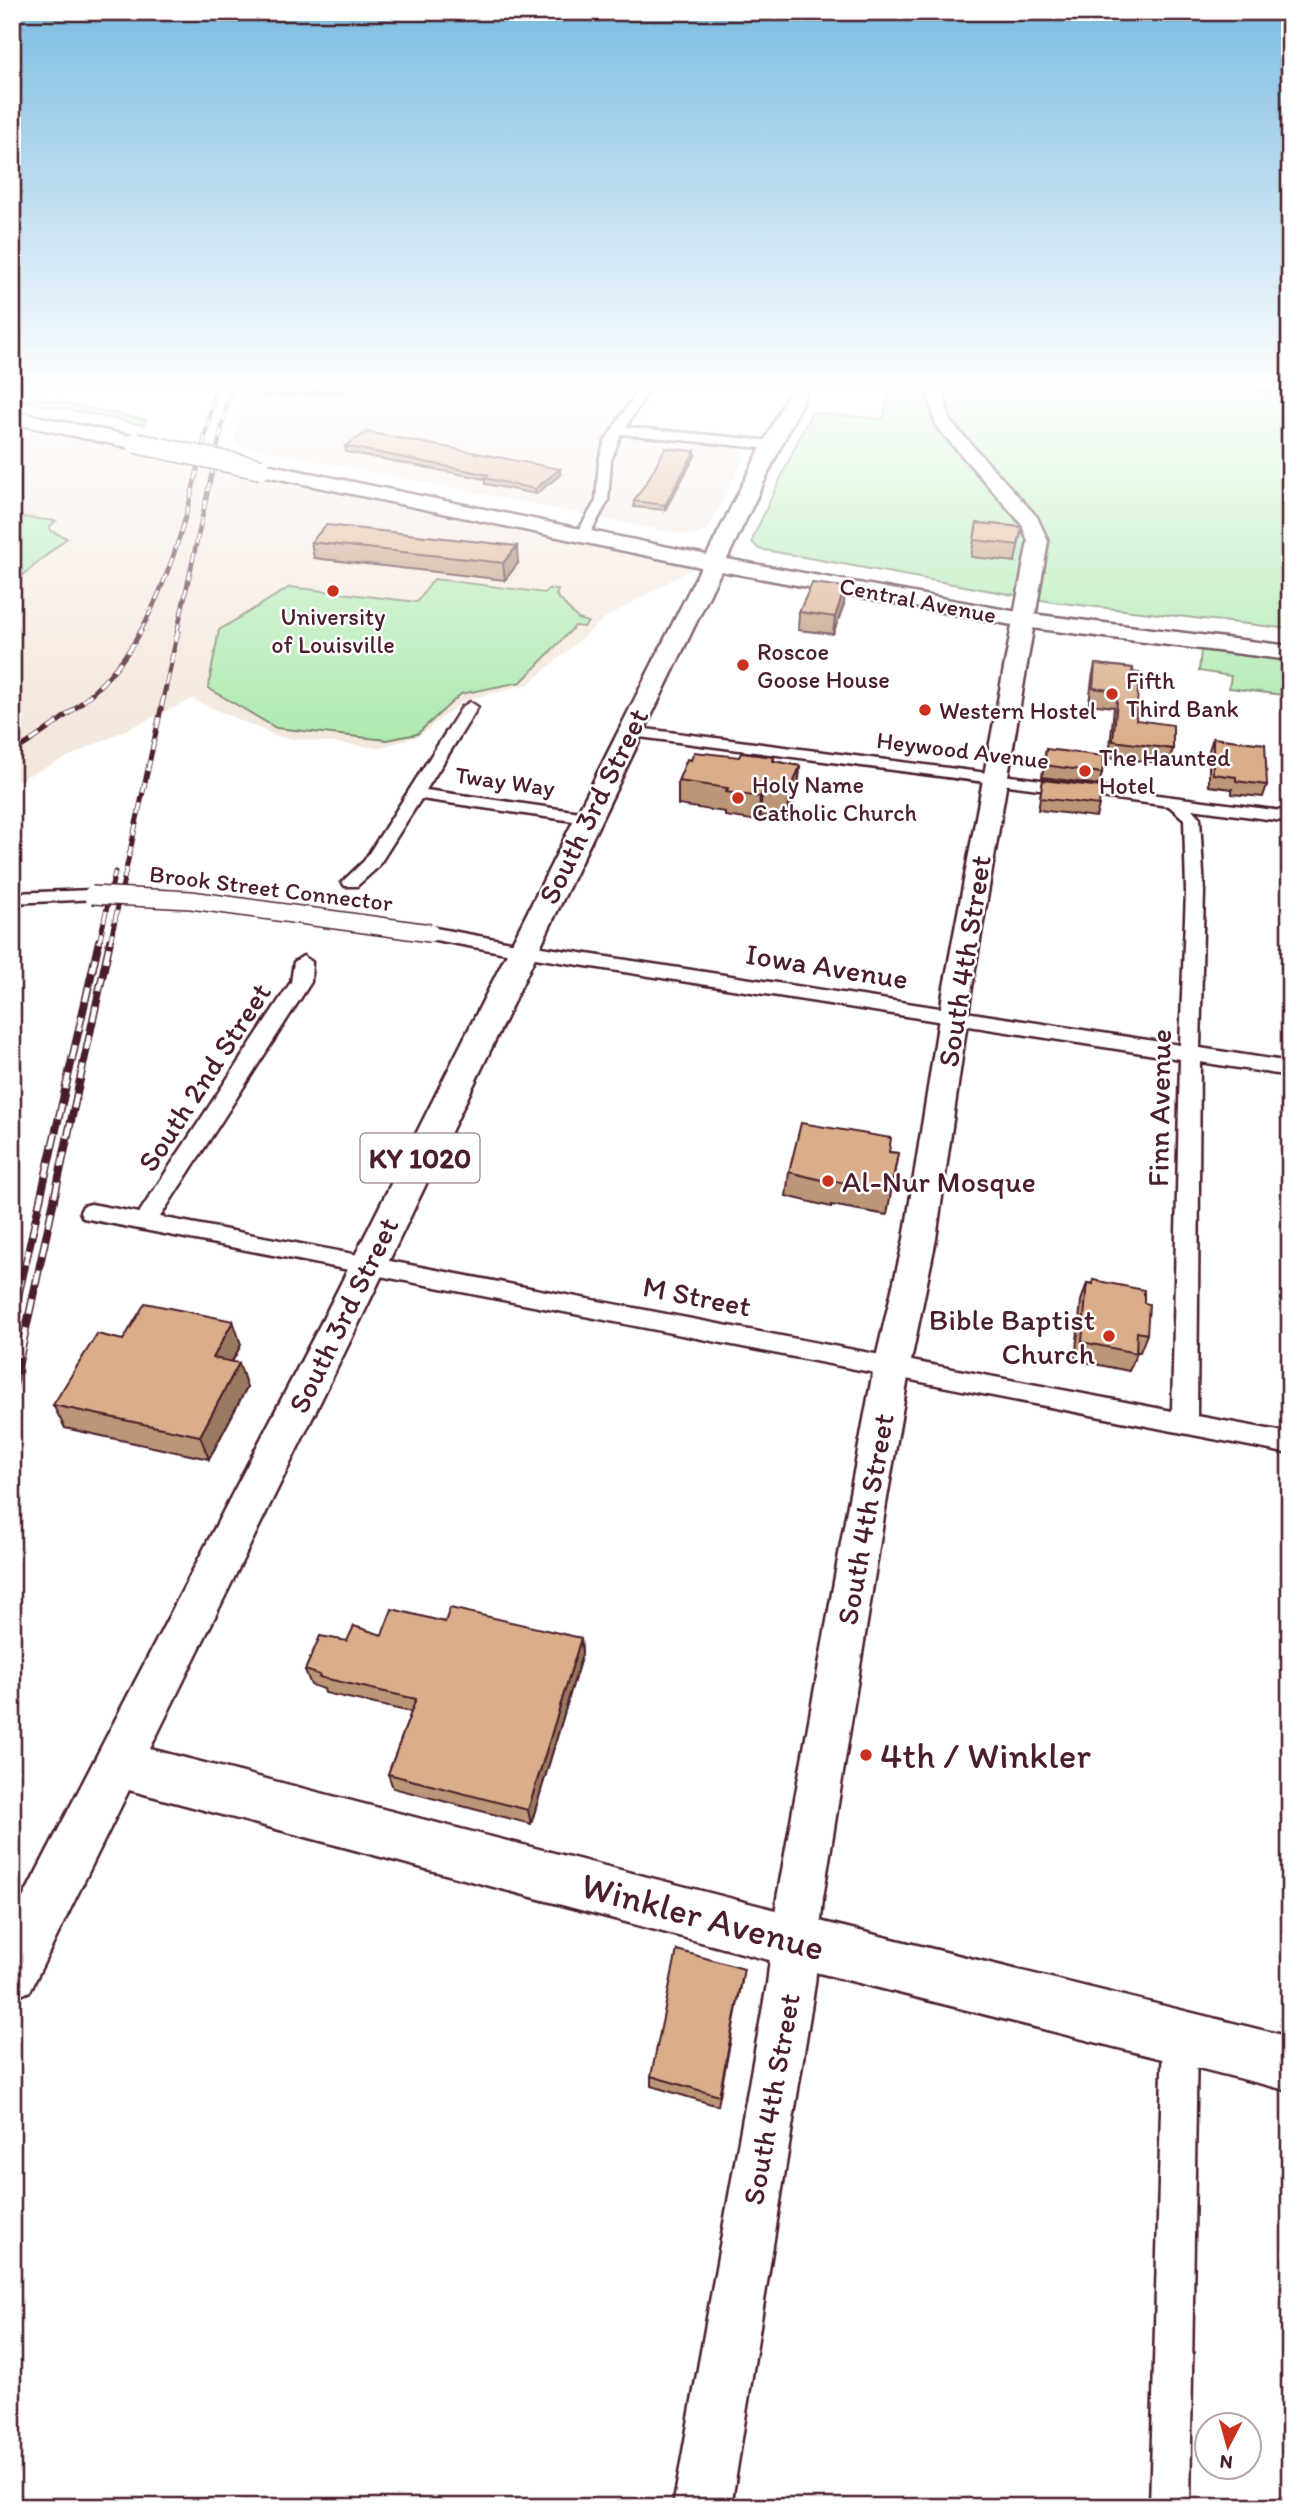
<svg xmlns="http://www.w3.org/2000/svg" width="1302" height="2519" viewBox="0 0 1302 2519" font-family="Itim,sans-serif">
<rect width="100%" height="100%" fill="#fff"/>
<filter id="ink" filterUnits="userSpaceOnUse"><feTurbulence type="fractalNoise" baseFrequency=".0143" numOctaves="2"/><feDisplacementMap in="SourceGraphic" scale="14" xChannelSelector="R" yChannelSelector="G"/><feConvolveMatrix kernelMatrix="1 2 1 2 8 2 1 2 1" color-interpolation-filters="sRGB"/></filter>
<g filter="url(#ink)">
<!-- built -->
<g fill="#f4e7dc">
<polygon points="245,390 634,390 602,433 627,438 733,448 746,454 708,529 696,535 686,535 234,444"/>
<polygon points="12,428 124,446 702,563 605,618 529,684 463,701 419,736 379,748 278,737 192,699 12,783"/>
</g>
<!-- green -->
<g fill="#ade9af" stroke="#7c846d" stroke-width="2">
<polygon points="889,390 1290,390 1290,629 1053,602 759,549 752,542 754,535 811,413 883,419"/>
<polygon points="30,396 146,420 144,425 20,400"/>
<polygon points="12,516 56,521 50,526 51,531 67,538 12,584"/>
<polygon points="434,579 545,593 548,589 558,590 556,595 578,619 588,622 584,627 575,626 521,682 461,694 417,734 387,740 276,728 208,688 219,630 290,587 417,602"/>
<polygon points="1201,650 1290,660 1290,696 1229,688 1231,676 1199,671"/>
</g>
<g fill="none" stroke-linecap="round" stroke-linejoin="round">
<defs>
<g id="minor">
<polygon points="638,390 649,390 626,427 771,441 777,445 771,449 621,434 611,460 608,501 587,539 577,539 575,536 596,501 599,460 605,441"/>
<polygon points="470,702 478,707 426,790 587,813 595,818 587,823 421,799 377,868 357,886 345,886 342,882 364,861 462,707"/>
<polygon points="630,727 1290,812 1290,822 1192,809 1200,818 1204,892 1200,1048 1290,1062 1290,1076 1200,1062 1197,1416 1290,1433 1290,1454 83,1218 80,1212 83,1206 91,1204 139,1213 291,982 294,962 303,956 312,962 311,982 160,1217 1172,1411 1180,1059 522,956 430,939 421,933 430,927 522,944 1180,1045 1186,892 1184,819 1169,806 624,735 622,732 624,729"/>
<polygon points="92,890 98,891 101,895 98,899 12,903 12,893"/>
<polygon points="1180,2019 1192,2024 1197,2036 1190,2507 1150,2507 1163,2036 1168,2024"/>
</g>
<polygon id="secondary" points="927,390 943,390 950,421 1037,517 1048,541 972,987 936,1239 910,1366 886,1504 823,1898 815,1984 731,2507 673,2507 767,1984 777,1898 848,1504 874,1366 904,1239 944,987 1028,541 1021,523 936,426"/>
<g id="primary">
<polygon points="790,390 808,390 727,559 1023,613 1290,646 1290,660 1023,627 721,571 361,1319 150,1749 795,1915 1290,2037 1290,2091 795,1967 129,1790 30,1991 12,1999 12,1919 323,1319 701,567 261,475 254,473 251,469 254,465 261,463 707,555"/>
<polygon points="12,411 136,437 146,443 136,449 12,423"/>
</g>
</defs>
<!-- minor casing -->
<use href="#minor" stroke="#4a1f2b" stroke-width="5"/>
<!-- secondary casing -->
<use href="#secondary" stroke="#4a1f2b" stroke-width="5"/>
<!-- primary casing -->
<use href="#primary" stroke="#4a1f2b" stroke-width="5"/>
<!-- minor -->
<use href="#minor" fill="#fff" fill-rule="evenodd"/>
<!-- secondary -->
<use href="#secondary" fill="#fff" fill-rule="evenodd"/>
<!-- primary -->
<use href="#primary" fill="#fff" fill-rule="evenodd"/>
<defs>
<g id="rail-far3">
<path d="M140,632C181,557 197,474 215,390"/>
<polyline points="177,632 230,390"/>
</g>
<g id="rail-far2">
<path d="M12,753C63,721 111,685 141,631"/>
<polyline points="99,943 115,872"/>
<polyline points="110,943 178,631"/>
</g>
<g id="rail-far1">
<polyline points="12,1323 99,941"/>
<polyline points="23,1343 110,941"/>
</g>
<polyline id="rail" points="12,1392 23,1341"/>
</defs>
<!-- rail-far3 casing -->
<use href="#rail-far3" stroke="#4a1f2b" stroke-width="4.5"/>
<!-- rail-far2 casing -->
<use href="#rail-far2" stroke="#4a1f2b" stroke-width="5"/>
<!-- rail-far1 casing -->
<use href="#rail-far1" stroke="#4a1f2b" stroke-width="8"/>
<!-- rail casing -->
<use href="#rail" stroke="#4a1f2b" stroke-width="9"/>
<!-- rail-far3 -->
<use href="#rail-far3" stroke="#fff" stroke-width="2.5" stroke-dasharray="9" stroke-linecap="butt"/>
<!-- rail-far2 -->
<use href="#rail-far2" stroke="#fff" stroke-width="3.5" stroke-dasharray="11" stroke-linecap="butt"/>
<!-- rail-far1 -->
<use href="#rail-far1" stroke="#fff" stroke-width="5" stroke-dasharray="15" stroke-linecap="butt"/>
<!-- rail -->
<use href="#rail" stroke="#fff" stroke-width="6" stroke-dasharray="18" stroke-linecap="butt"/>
<defs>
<polyline id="minor-bridge" points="92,895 191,900 430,933"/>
<polyline id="primary-bridge" points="136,443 261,469"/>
</defs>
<!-- minor-bridge casing -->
<use href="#minor-bridge" stroke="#4a1f2b" stroke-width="20" stroke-linecap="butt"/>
<!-- primary-bridge casing -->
<use href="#primary-bridge" stroke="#4a1f2b" stroke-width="23" stroke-linecap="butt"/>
<!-- minor-bridge -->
<use href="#minor-bridge" stroke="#fff" stroke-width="17"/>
<!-- primary-bridge -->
<use href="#primary-bridge" stroke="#fff" stroke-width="20"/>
</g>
<!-- wall -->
<g fill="#bb9678" stroke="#4a1f2b" stroke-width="2">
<polygon points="261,390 345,390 342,393 262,396"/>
<polygon points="1256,390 1279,390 1264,394"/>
<polygon points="345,446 560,475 536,494 485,484 485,479 346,452"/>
<polygon points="695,456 665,510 634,507 634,501 648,480"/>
<polygon points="977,523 1022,527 1015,562 971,557"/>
<polygon points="311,542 518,563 505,580 314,558"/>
<polygon points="845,587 844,604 833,634 798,630 799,612"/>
<polygon points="1095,664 1133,668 1136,720 1173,749 1168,764 1109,757 1114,707 1089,704 1092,679"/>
<polygon points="1213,738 1267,785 1263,797 1232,794 1232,789 1209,786 1209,750"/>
<polygon points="1046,749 1102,773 1099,785 1042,777"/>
<polygon points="739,757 774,757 774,761 800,766 798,790 787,818 760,816 758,821 725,816 725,812 678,805 678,781 691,760"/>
<polygon points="1043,780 1099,805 1096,817 1038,810"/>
<polygon points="889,1152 898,1153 887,1215 831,1205 831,1207 786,1196 789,1172"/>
<polygon points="1093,1280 1144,1303 1147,1334 1140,1352 1137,1352 1129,1371 1075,1360 1081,1301 1087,1283 1092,1284"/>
<polygon points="233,1321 241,1345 232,1362 247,1387 209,1459 65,1428 53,1405 123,1340"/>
<polygon points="445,1622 581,1638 582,1654 531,1824 393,1788 388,1774 411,1712 325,1693 324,1689 311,1685 305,1670 347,1641"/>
<polygon points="742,1981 718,2106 651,2086 651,2076"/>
</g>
<!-- shaded-wall -->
<g fill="#997a61" stroke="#4a1f2b" stroke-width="2">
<polygon points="1265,390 1279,390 1264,394"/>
<polygon points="695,451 695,456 665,510 665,505"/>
<polygon points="560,469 560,475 536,494 535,489"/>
<polygon points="517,546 518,563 505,580 503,563"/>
<polygon points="845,587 844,604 833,634 835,617"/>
<polygon points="800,766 798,790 787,818 789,794"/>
<polygon points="762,792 760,816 758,821 760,797"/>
<polygon points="233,1321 241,1345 221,1381 213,1358"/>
<polygon points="239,1363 247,1387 209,1459 200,1436"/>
<polygon points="581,1638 582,1654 531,1824 528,1810"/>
</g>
<!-- building -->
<g fill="#daae8b" stroke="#4a1f2b" stroke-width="2">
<polygon points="367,432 560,469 535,489 484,478 489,475 345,446"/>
<polygon points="665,448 695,451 665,505 634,501 648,480"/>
<polygon points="977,523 1022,527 1018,545 974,540"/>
<polygon points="326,525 517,546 503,563 311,542"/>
<polygon points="812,583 845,587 835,617 799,612"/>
<polygon points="1095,664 1133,668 1132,672 1139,673 1136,720 1173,725 1173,749 1113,741 1118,691 1093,688"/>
<polygon points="1213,738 1265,744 1267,785 1236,781 1236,777 1213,774"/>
<polygon points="1046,749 1104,756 1102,773 1044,765"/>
<polygon points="694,752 739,757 741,753 774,757 773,761 800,766 789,794 762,792 760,797 726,792 728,788 678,781 687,759 691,760"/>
<polygon points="1043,780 1101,787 1099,805 1040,798"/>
<polygon points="801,1123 891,1138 889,1152 898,1153 891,1190 835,1181 834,1183 789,1172"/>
<polygon points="1093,1280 1144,1290 1144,1303 1149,1304 1147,1334 1137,1332 1136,1353 1082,1342 1087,1283 1093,1284"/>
<polygon points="145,1303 233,1321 213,1358 239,1363 200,1436 53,1405 97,1334 123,1340"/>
<polygon points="450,1608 581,1638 528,1810 388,1774 416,1699 319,1677 320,1675 305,1670 320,1636 347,1641 354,1626 382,1635 392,1609 445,1622"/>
<polygon points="677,1950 744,1969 719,2096 651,2076"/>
</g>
</g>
<!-- sky -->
<linearGradient id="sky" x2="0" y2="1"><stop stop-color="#7cbce2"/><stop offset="0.52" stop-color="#fff"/><stop offset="1" stop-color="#fff" stop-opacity="0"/></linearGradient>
<rect width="1302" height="743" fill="url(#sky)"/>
<!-- markers -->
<g fill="#c8321e" stroke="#fff" stroke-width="2.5">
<circle cx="333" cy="591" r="7"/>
<circle cx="743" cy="665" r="7"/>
<circle cx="1112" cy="694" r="7"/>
<circle cx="925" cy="710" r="7"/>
<circle cx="1085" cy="771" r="7"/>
<circle cx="738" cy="798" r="7"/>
<circle cx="828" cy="1181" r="7"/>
<circle cx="1109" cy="1336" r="7"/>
<circle cx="866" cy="1755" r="7"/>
</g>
<g text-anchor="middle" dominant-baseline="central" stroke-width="5" stroke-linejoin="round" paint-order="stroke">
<!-- far-street labels -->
<g font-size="24" fill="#4a1f2b" stroke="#fff">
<text transform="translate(918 600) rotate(11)">Central Avenue</text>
<text transform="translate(963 750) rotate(7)">Heywood Avenue</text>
<text transform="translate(505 781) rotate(8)">Tway Way</text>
<text transform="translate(271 888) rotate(7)">Brook Street Connector</text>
</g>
<!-- far-poi labels -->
<g font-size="24" fill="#4a1f2b" stroke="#fff" text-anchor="start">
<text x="333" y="616" text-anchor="middle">University<tspan x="333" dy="28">of Louisville</tspan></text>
<text x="757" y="651">Roscoe<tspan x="757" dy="28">Goose House</tspan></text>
<text x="1126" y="680">Fifth<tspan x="1126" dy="28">Third Bank</tspan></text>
<text x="939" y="710">Western Hostel</text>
<text x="1099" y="757">The Haunted<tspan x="1099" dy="28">Hotel</tspan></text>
<text x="752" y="784">Holy Name<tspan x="752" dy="28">Catholic Church</tspan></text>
</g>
<!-- shield labels -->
<rect fill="#fff" stroke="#80626b" stroke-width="2" x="360.5" y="1133.5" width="119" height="49" rx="5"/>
<g font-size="28" font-weight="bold" fill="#4a1f2b">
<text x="420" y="1158">KY 1020</text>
</g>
<!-- street labels -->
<g font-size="30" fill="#4a1f2b" stroke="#fff">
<text transform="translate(593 806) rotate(-64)">South 3rd Street</text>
<text transform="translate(964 961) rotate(-81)">South 4th Street</text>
<text transform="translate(827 966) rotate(9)">Iowa Avenue</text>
<text transform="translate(204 1077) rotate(-57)">South 2nd Street</text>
<text transform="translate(1159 1108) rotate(-89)">Finn Avenue</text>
<text transform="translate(697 1296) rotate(11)">M Street</text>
<text transform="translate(343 1315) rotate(-64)">South 3rd Street</text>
<text transform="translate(865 1519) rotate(-80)">South 4th Street</text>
<text transform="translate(771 2099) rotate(-80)">South 4th Street</text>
</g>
<!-- poi labels -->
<g font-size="30" fill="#4a1f2b" stroke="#fff" text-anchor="start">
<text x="842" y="1181">Al-Nur Mosque</text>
<text x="1095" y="1319" text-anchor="end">Bible Baptist<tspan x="1095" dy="34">Church</tspan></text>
</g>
<!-- near-poi labels -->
<g font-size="37" fill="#4a1f2b" stroke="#fff" text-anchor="start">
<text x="880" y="1755">4th / Winkler</text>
</g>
<!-- near-street labels -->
<g font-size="37" fill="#4a1f2b" stroke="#fff">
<text transform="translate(703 1916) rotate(15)">Winkler Avenue</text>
</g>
</g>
<!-- margin -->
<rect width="1302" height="2519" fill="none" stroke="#fff" stroke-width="42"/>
<rect x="21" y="21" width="1260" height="2477" fill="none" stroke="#4a1f2b" stroke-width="2.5" filter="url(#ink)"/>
<!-- north arrow -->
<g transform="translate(1228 2446) rotate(186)"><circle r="33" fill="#ffffff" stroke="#b7a5aa" stroke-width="2"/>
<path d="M0-5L12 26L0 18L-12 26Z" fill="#c8321e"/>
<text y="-10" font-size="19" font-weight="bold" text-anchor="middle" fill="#4a1f2b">N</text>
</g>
</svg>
